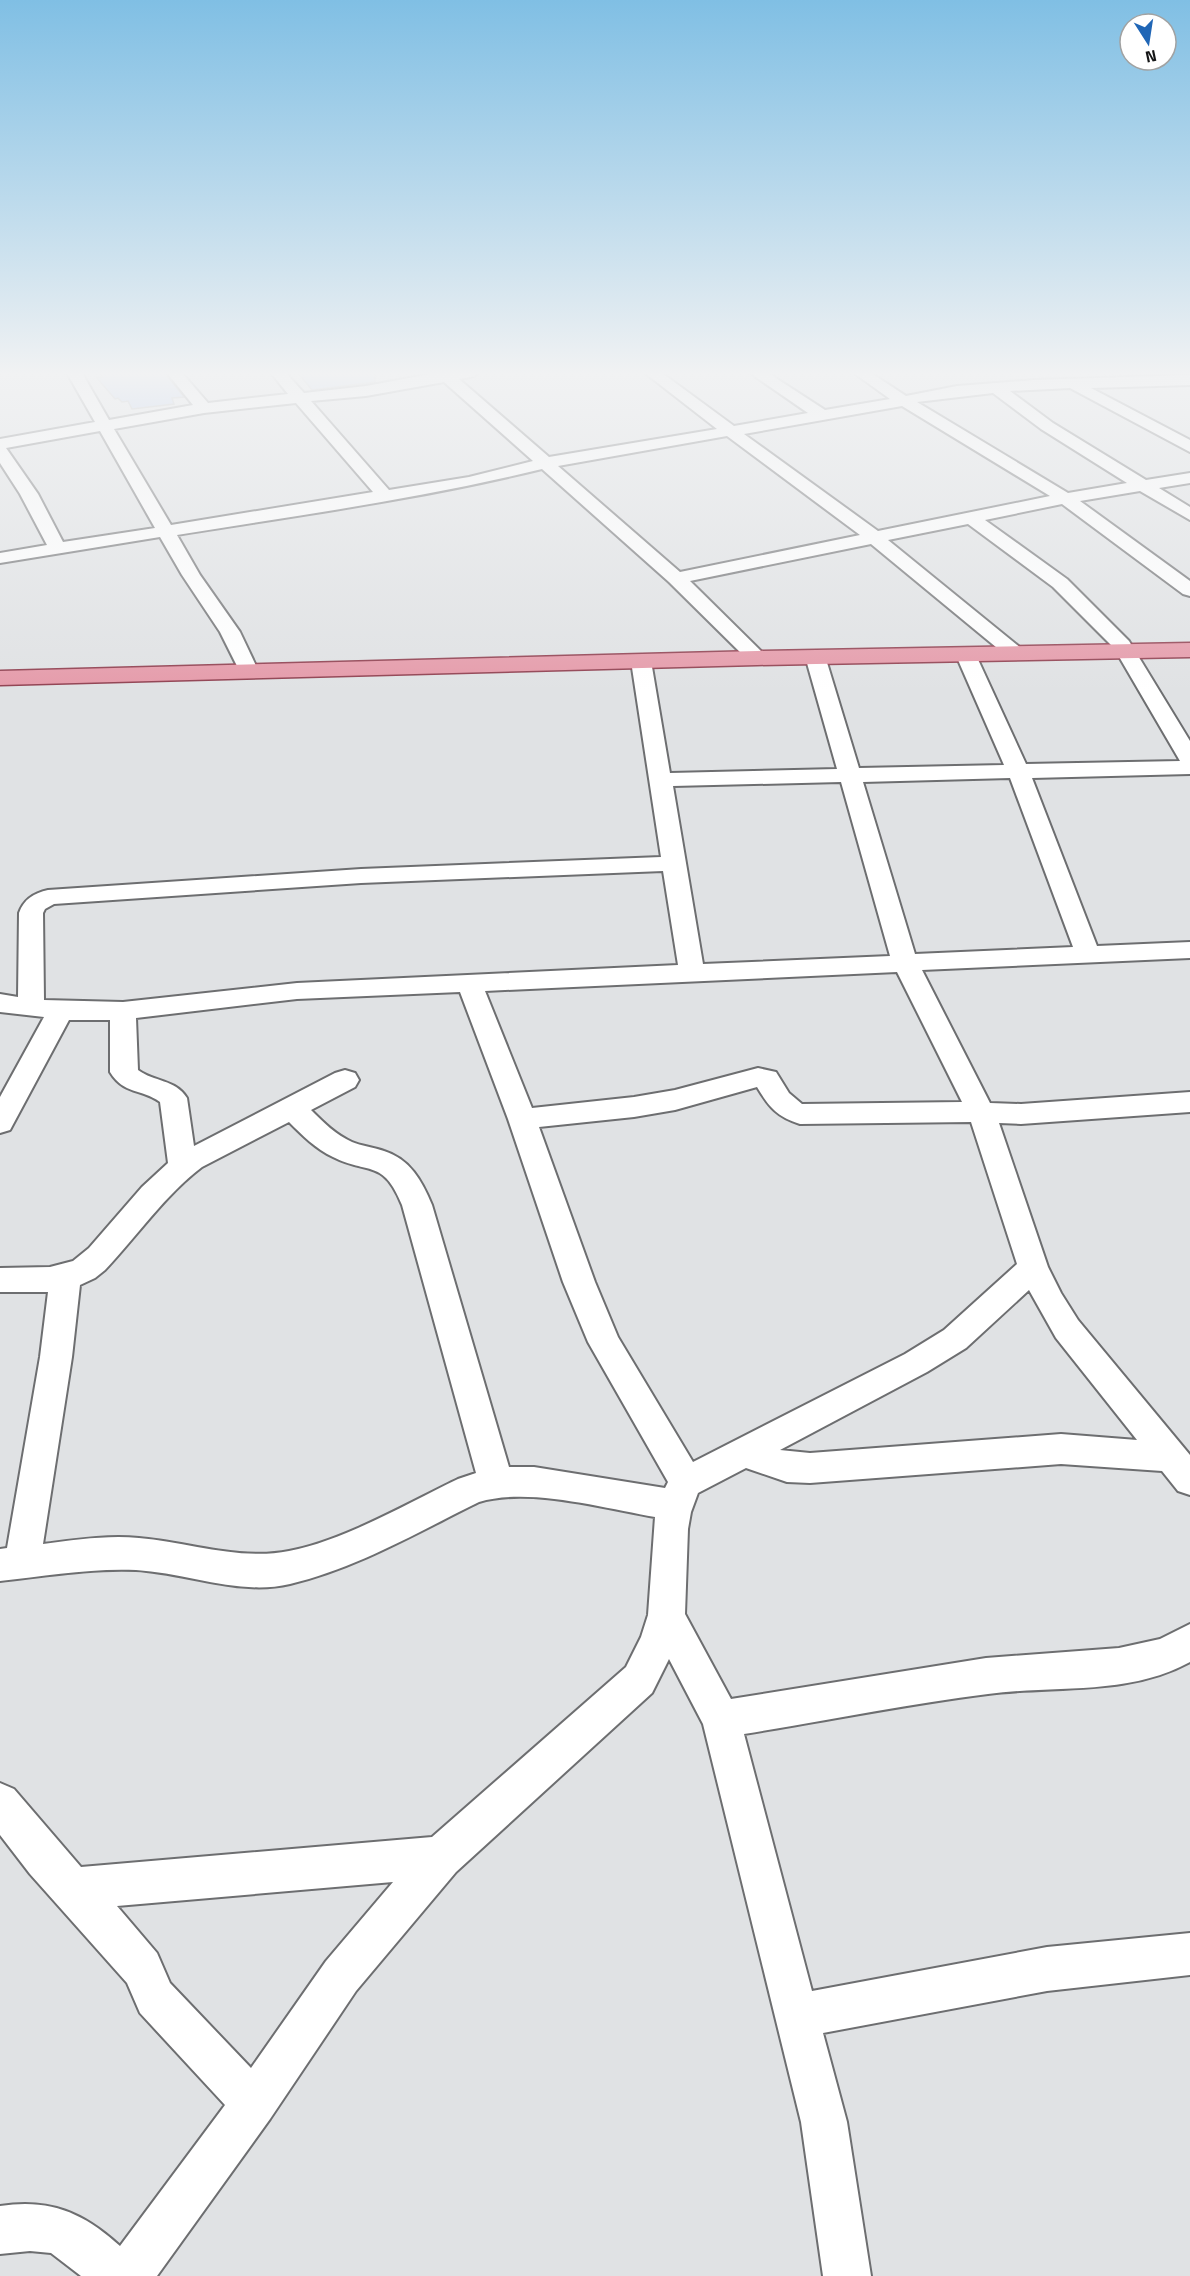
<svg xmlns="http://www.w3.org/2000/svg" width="1190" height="2276" viewBox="0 0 1190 2276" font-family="'Titillium Web',sans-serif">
<rect width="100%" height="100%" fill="#e0e2e4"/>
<!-- building -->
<g fill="#a7c2f4" stroke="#a3a5a7" stroke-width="1.5">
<polygon points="99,373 165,373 184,397 172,398 174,404 132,409 128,401 122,402 118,398 115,399 97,378 102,377"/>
<polygon points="298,373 375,373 375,382 312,390"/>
</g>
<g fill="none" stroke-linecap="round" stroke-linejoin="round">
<defs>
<path id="minor" d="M67,373H82L109,420L193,405L167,373H182L208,403L288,394L271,373H286L304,393L366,386L436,373H477L475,376L459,379L549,457L717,429L645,373H662L734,426L808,413L750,373H768L825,410L890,399L854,373H871L906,396L957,386L1034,380L1190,375V385L1091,388L1190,440V452L1070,388L1010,391L1053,423L1146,480L1190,473V483L1159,488L1190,507V520L1140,491L1080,501L1190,581V596L1183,594L1062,504L985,520L1067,579L1129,641L1190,741V774L1032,778L1097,946L1190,942V958L922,970L990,1103L1021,1104L1190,1092V1112L1021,1124L999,1123L1048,1267L1061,1293L1078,1320L1190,1455V1495L1178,1491L1162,1471L1061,1464L810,1483L787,1482L746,1468L698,1493L691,1512L688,1529L685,1614L731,1699L986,1658L1119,1648L1160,1639L1190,1624V1662C1129,1696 1055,1685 988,1694C907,1704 826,1721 744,1734L812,1991L1047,1947L1190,1933V1975L1047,1991L823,2033L847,2122L871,2276H823L801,2122L703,1724L669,1659L652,1693L456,1872L356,1991L270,2119L157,2276H81L51,2253L30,2251L0,2254V2206C50,2198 84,2213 120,2246L225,2105L140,2013L127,1983L30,1874L0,1835V1783L14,1789L81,1867L432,1837L626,1667L641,1637L648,1615L655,1517C603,1508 528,1487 479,1502C418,1532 357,1568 290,1584C240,1596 187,1573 136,1570C91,1568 45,1576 0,1581V1549L7,1548L40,1357L48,1292H0V1268L50,1267L73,1261L89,1248L142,1187L168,1163L160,1102C141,1088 124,1095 110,1072V1020H69L10,1130L0,1133V1097L44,1017L0,1012V994L18,997L19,913C24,899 34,893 48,890L361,869L661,857L631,661L634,657H648L651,661L670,773L837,769L805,656L808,652H822L825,656L859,768L1004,765L955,653L958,649H972L975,653L1026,764L1180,761L1114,648L1053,587L968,524L888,540L1022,649L1025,653L1022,657H1008L871,544L690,581L764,654L767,658L764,662H750L669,582L542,469C421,499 300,515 177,535L200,575L240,632L258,670L255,674H241L220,632L182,575L160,537L0,563V553L47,545L20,494L0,463V439L95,422ZM444,382L533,461L469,477L389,490L311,401L366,396ZM993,393L1041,429L1127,483L1068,493L917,402ZM296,403L373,492L171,525L114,429L204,413ZM902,406L1050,496L878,531L744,434ZM100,431L155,528L63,542L38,494L6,448ZM727,436L860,535L680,572L558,466ZM1010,778L1073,947L915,954L863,782ZM841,782L890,956L703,964L673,786ZM663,871L678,965L297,983L123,1002L44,1000L43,913L45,909L54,904L361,883ZM897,972L962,1102L802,1104L789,1093L776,1072L758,1068L675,1090L634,1097L532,1108L485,991ZM460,992L508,1119L563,1282L588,1342L668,1482L665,1488L534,1467H509L432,1205C422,1181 410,1159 384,1151C373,1147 361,1146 352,1142C336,1135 323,1122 311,1110L355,1087L359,1080L355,1073L345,1070L335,1073L194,1146L187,1098C175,1079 154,1082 138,1070L136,1018L297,999ZM757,1087C769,1107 777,1117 800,1124L971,1122L1017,1264L944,1330L905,1354L693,1462L618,1337L595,1282L539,1127L634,1117L675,1110ZM289,1122C302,1135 316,1149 333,1157C368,1175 383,1158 402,1205L476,1473L458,1479C408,1503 343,1541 289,1551C240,1561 188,1542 139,1538C107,1535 75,1540 43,1544L72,1357L80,1285L95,1278L105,1270C138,1235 164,1196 202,1167ZM1029,1290L1056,1338L1137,1440L1061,1434L810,1453L780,1450L927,1372L966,1348ZM393,1882L326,1961L251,2068L170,1983L157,1953L117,1906Z"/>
<polygon id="major" points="1190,643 1190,657 757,665 0,685 0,671 757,651"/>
</defs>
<!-- minor casing -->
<use href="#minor" stroke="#6d6e70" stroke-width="4"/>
<!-- major casing -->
<use href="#major" stroke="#914252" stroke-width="3"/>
<!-- minor -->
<use href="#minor" fill="#fff" fill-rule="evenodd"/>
<!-- major -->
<use href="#major" fill="#e59baa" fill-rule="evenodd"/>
</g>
<!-- sky -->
<linearGradient id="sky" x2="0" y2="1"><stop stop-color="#80bfe4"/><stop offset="0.54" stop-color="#f1f2f3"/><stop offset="1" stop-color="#f1f2f3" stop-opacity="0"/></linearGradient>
<rect width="1190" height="692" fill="url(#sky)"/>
<!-- north arrow -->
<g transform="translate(1148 42) rotate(168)"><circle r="28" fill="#ffffff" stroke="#a1a2a2" stroke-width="1.5"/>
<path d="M0-4.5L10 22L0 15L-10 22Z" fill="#2066b6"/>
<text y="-9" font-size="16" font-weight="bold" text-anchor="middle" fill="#151617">N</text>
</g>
</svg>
